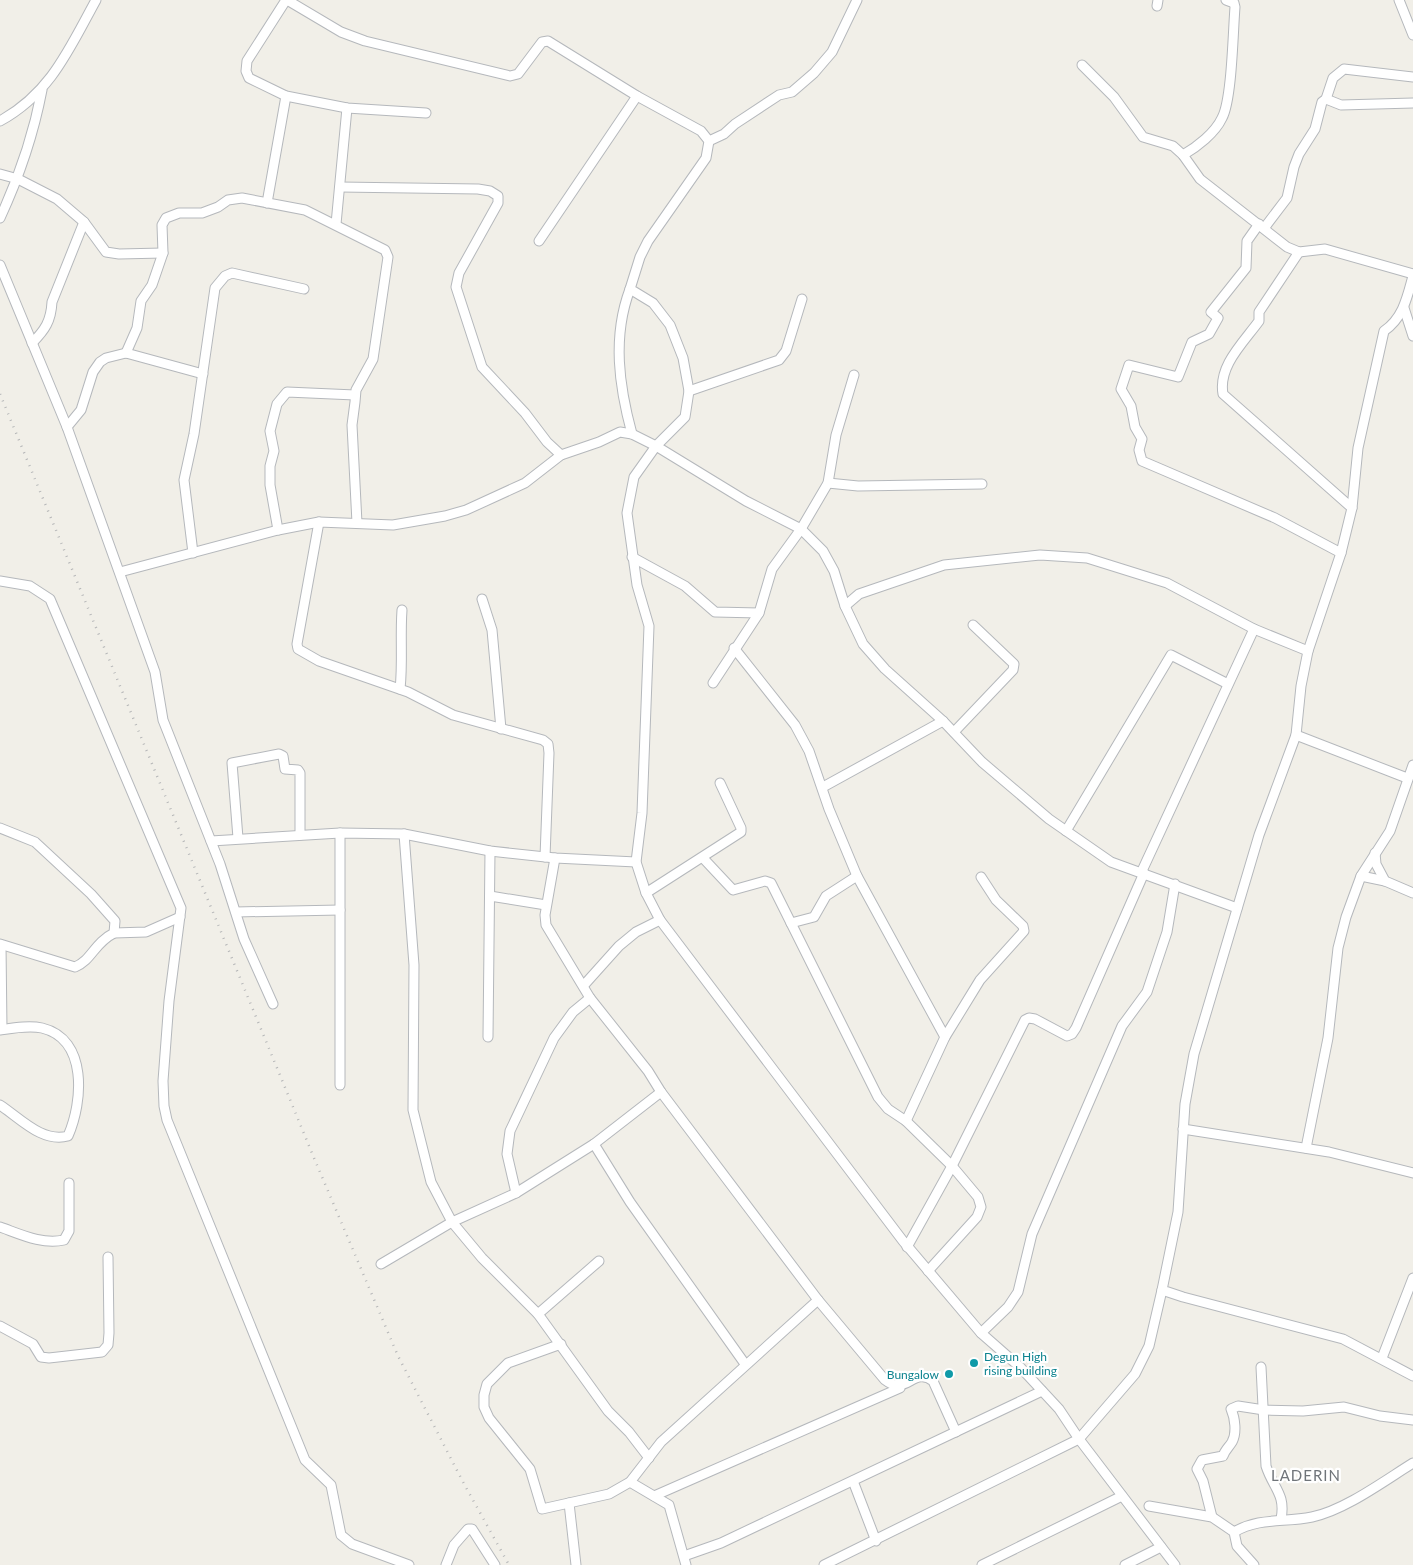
<svg xmlns="http://www.w3.org/2000/svg" width="1413" height="1565" viewBox="0 0 1413 1565" font-family="Lato,sans-serif">
<rect width="100%" height="100%" fill="#f1efe8"/>
<g fill="none" stroke-linecap="round" stroke-linejoin="round">
<defs>
<g id="street">
<polyline points="286,0 247,61 246,71 249,78 286,96 347,108 426,113"/>
<polyline points="287,0 341,32 365,41 510,76 518,74 542,42 548,41 637,96 701,131 709,141 706,158 648,241 640,257 630,289 653,303 670,325 683,358 689,391 685,417 656,446 634,477 627,513 637,585 649,626 642,813 636,862 646,893 660,920 903,1241 981,1333 1021,1368 1059,1409 1079,1439 1175,1565"/>
<polyline points="1399,0 1413,35"/>
<polyline points="1157,6 1158,0"/>
<polyline points="1082,65 1114,97 1143,137 1173,146 1183,155 1200,179 1287,247 1299,252 1325,249 1413,274"/>
<polyline points="1326,99 1341,105 1413,103"/>
<path d="M0,121C51,93 69,49 96,0"/>
<polyline points="709,141 724,134 735,124 779,95 792,92 814,73 832,52 857,0"/>
<path d="M1183,155C1197,147 1215,133 1222,118C1232,100 1233,31 1235,7L1234,3L1226,0"/>
<polyline points="0,174 18,179 57,199 84,222 106,252 119,254 163,253"/>
<polyline points="340,187 478,189 490,191 498,196 498,203 459,273 456,287 482,367 525,413 547,442 561,455"/>
<polyline points="267,203 286,96"/>
<path d="M0,218C20,175 33,137 42,90"/>
<polyline points="336,224 347,108"/>
<polyline points="1259,224 1247,241 1246,268 1211,312 1218,318 1209,334 1192,342 1178,377 1129,365 1121,389 1131,406 1135,427 1142,439 1139,450 1142,461 1275,518 1341,553"/>
<polyline points="1265,227 1287,198 1294,167 1299,154 1315,129 1322,102 1326,99 1333,78 1344,69 1413,77"/>
<polyline points="539,241 637,96"/>
<path d="M1299,252L1259,312V321C1243,343 1218,366 1223,394L1352,508"/>
<polyline points="0,265 67,427 155,672 163,720 220,864 244,939 273,1004"/>
<path d="M1413,276C1407,298 1403,318 1384,331L1358,448L1352,508L1341,553L1308,651L1301,686L1296,735L1259,835L1194,1054L1185,1104L1178,1212L1162,1290L1183,1297L1343,1339L1413,1376"/>
<path d="M630,289C612,337 619,386 632,434"/>
<polyline points="1404,308 1413,336"/>
<path d="M32,343C45,330 51,321 52,302L84,222"/>
<polyline points="126,353 137,328 141,301 152,285 163,253 162,225 166,218 179,213 202,213 218,207 228,200 242,198 305,210 385,250 388,257 373,359 356,390 355,402 352,425 357,523"/>
<polyline points="689,391 779,360 786,351 802,299"/>
<polyline points="67,427 81,410 93,372 100,362 106,358 126,353 203,374"/>
<polyline points="828,483 858,486 982,484"/>
<polyline points="319,522 297,644 298,649 319,661 408,692 453,715 543,740 548,744 549,753 545,857"/>
<polyline points="278,530 270,485 270,466 274,451 270,431 277,404 287,392 355,395"/>
<polyline points="193,553 184,480 194,434 215,288 225,276 232,273 304,289"/>
<polyline points="632,557 685,586 715,612 759,613"/>
<polyline points="120,572 278,530 319,522 393,525 445,516 466,510 525,483 561,455 599,442 620,432 632,434 656,446 746,501 801,529 823,551 834,571 845,606 863,644 885,669 943,721 982,762 1049,819 1111,862 1237,908"/>
<polyline points="0,581 30,586 50,599 181,908 169,1001 163,1081 164,1106 167,1120 305,1460 331,1485 341,1535 352,1544 409,1565"/>
<polyline points="482,599 492,630 501,729"/>
<polyline points="845,606 859,594 944,565 1040,555 1087,558 1167,583 1254,629 1308,651"/>
<polyline points="734,648 795,725 809,751 829,809 857,876 945,1037"/>
<polyline points="713,683 759,613 772,569 801,529 828,483 836,435 854,375"/>
<path d="M400,689C403,663 400,637 402,610"/>
<polyline points="954,732 1013,670 1014,664 973,625"/>
<polyline points="1296,735 1407,778"/>
<polyline points="823,787 943,721"/>
<path d="M0,828L35,842L91,894L115,921L114,933C94,943 92,960 75,967L0,944"/>
<polyline points="1066,831 1171,655 1228,684"/>
<polyline points="404,834 414,965 413,1110 431,1182 452,1222 482,1258 538,1314 608,1411 629,1432 649,1458"/>
<polyline points="238,838 232,763 279,754 283,756 285,769 298,770 300,773 300,835"/>
<polyline points="211,841 340,833 404,834 490,851 555,858 636,862"/>
<polyline points="1375,853 1376,864 1385,881 1413,893"/>
<path d="M555,858L545,915L546,925L590,998L648,1071L661,1092L818,1300L885,1380C907,1397 913,1366 933,1381L956,1432"/>
<polyline points="703,858 733,890 765,881 771,883 878,1097 888,1109 906,1121 952,1166 978,1197 981,1207 977,1217 928,1271"/>
<polyline points="1141,873 1254,629"/>
<polyline points="1361,876 1385,881"/>
<polyline points="646,893 741,832 741,828 720,783"/>
<polyline points="490,896 546,905"/>
<polyline points="236,912 340,910"/>
<polyline points="791,923 814,917 826,896 857,876"/>
<polyline points="114,933 146,932 180,917"/>
<polyline points="1,945 2,1029"/>
<polyline points="584,985 619,946 636,932 660,920"/>
<path d="M0,1030C13,1028 29,1025 42,1028C88,1039 83,1102 68,1136C42,1143 20,1118 0,1105"/>
<polyline points="488,1037 490,851"/>
<polyline points="340,1085 340,833"/>
<polyline points="661,1092 594,1144 630,1202 745,1364"/>
<polyline points="906,1121 945,1037 980,980 1024,931 1023,926 996,900 981,877"/>
<polyline points="1183,1129 1329,1152 1413,1173"/>
<polyline points="1306,1148 1328,1038 1338,948 1346,917 1361,876 1390,831 1413,765"/>
<polyline points="516,1193 507,1154 510,1131 554,1038 573,1012 590,998"/>
<path d="M0,1227C20,1234 42,1245 64,1240L69,1231V1183"/>
<polyline points="907,1247 952,1166 1025,1020 1029,1018 1035,1019 1067,1036 1072,1034 1076,1028 1144,873"/>
<polyline points="381,1264 452,1222 516,1193 594,1144"/>
<polyline points="538,1314 599,1261"/>
<polyline points="0,1326 33,1344 41,1357 49,1358 102,1352 108,1345 109,1333 108,1257"/>
<polyline points="981,1333 1008,1307 1018,1292 1032,1234 1122,1026 1147,992 1167,932 1175,884"/>
<polyline points="561,1344 508,1363 487,1384 484,1395 484,1407 489,1418 530,1469 542,1509 609,1494 630,1482 661,1442 818,1300"/>
<polyline points="1382,1358 1413,1278"/>
<path d="M1261,1367L1266,1466C1273,1488 1286,1494 1281,1519"/>
<polyline points="853,1481 876,1541"/>
<polyline points="630,1482 669,1505 686,1565"/>
<polyline points="654,1496 900,1388"/>
<polyline points="569,1503 576,1565"/>
<polyline points="1149,1506 1212,1517 1234,1532 1237,1546 1254,1565"/>
<path d="M1212,1517L1203,1481L1197,1469L1202,1460L1223,1456C1225,1450 1229,1447 1232,1442C1237,1433 1235,1418 1231,1409L1238,1406L1264,1410L1303,1411L1344,1407L1380,1416L1413,1420"/>
<path d="M1234,1532C1260,1517 1284,1523 1312,1517C1345,1510 1384,1481 1413,1463"/>
<polyline points="684,1556 721,1543 1042,1391"/>
<polyline points="446,1565 454,1545 468,1529 472,1529 495,1565"/>
<polyline points="824,1565 1079,1439 1135,1374 1149,1346 1162,1290"/>
<polyline points="982,1565 1122,1496"/>
<polyline points="1125,1565 1161,1547"/>
</g>
</defs>
<!-- street casing -->
<use href="#street" stroke="#b5b8bc" stroke-width="11"/>
<!-- street -->
<use href="#street" stroke="#fff" stroke-width="9"/>
<!-- rail -->
<polyline stroke="#b6b7b8" stroke-width="2.5" stroke-dasharray="1 6" stroke-linecap="butt" points="0,394 314,1158 398,1356 463,1482 509,1565"/>
</g>
<!-- markers -->
<g fill="#0f9aa8" stroke="#fff" stroke-width="2">
<circle cx="974" cy="1363" r="5"/>
<circle cx="949" cy="1374" r="5"/>
</g>
<g text-anchor="middle" dominant-baseline="central" stroke-width="4.5" stroke-linejoin="round" paint-order="stroke">
<!-- culture labels -->
<g font-size="12" fill="#0d838f" stroke="#fff" text-anchor="start">
<text x="984" y="1356">Degun High<tspan x="984" dy="14">rising building</tspan></text>
<text x="939" y="1374" text-anchor="end">Bungalow</text>
</g>
<!-- quarter labels -->
<g font-size="15" letter-spacing="1" fill="#70757a" stroke="#fff">
<text x="1306" y="1475">LADERIN</text>
</g>
</g>
</svg>
